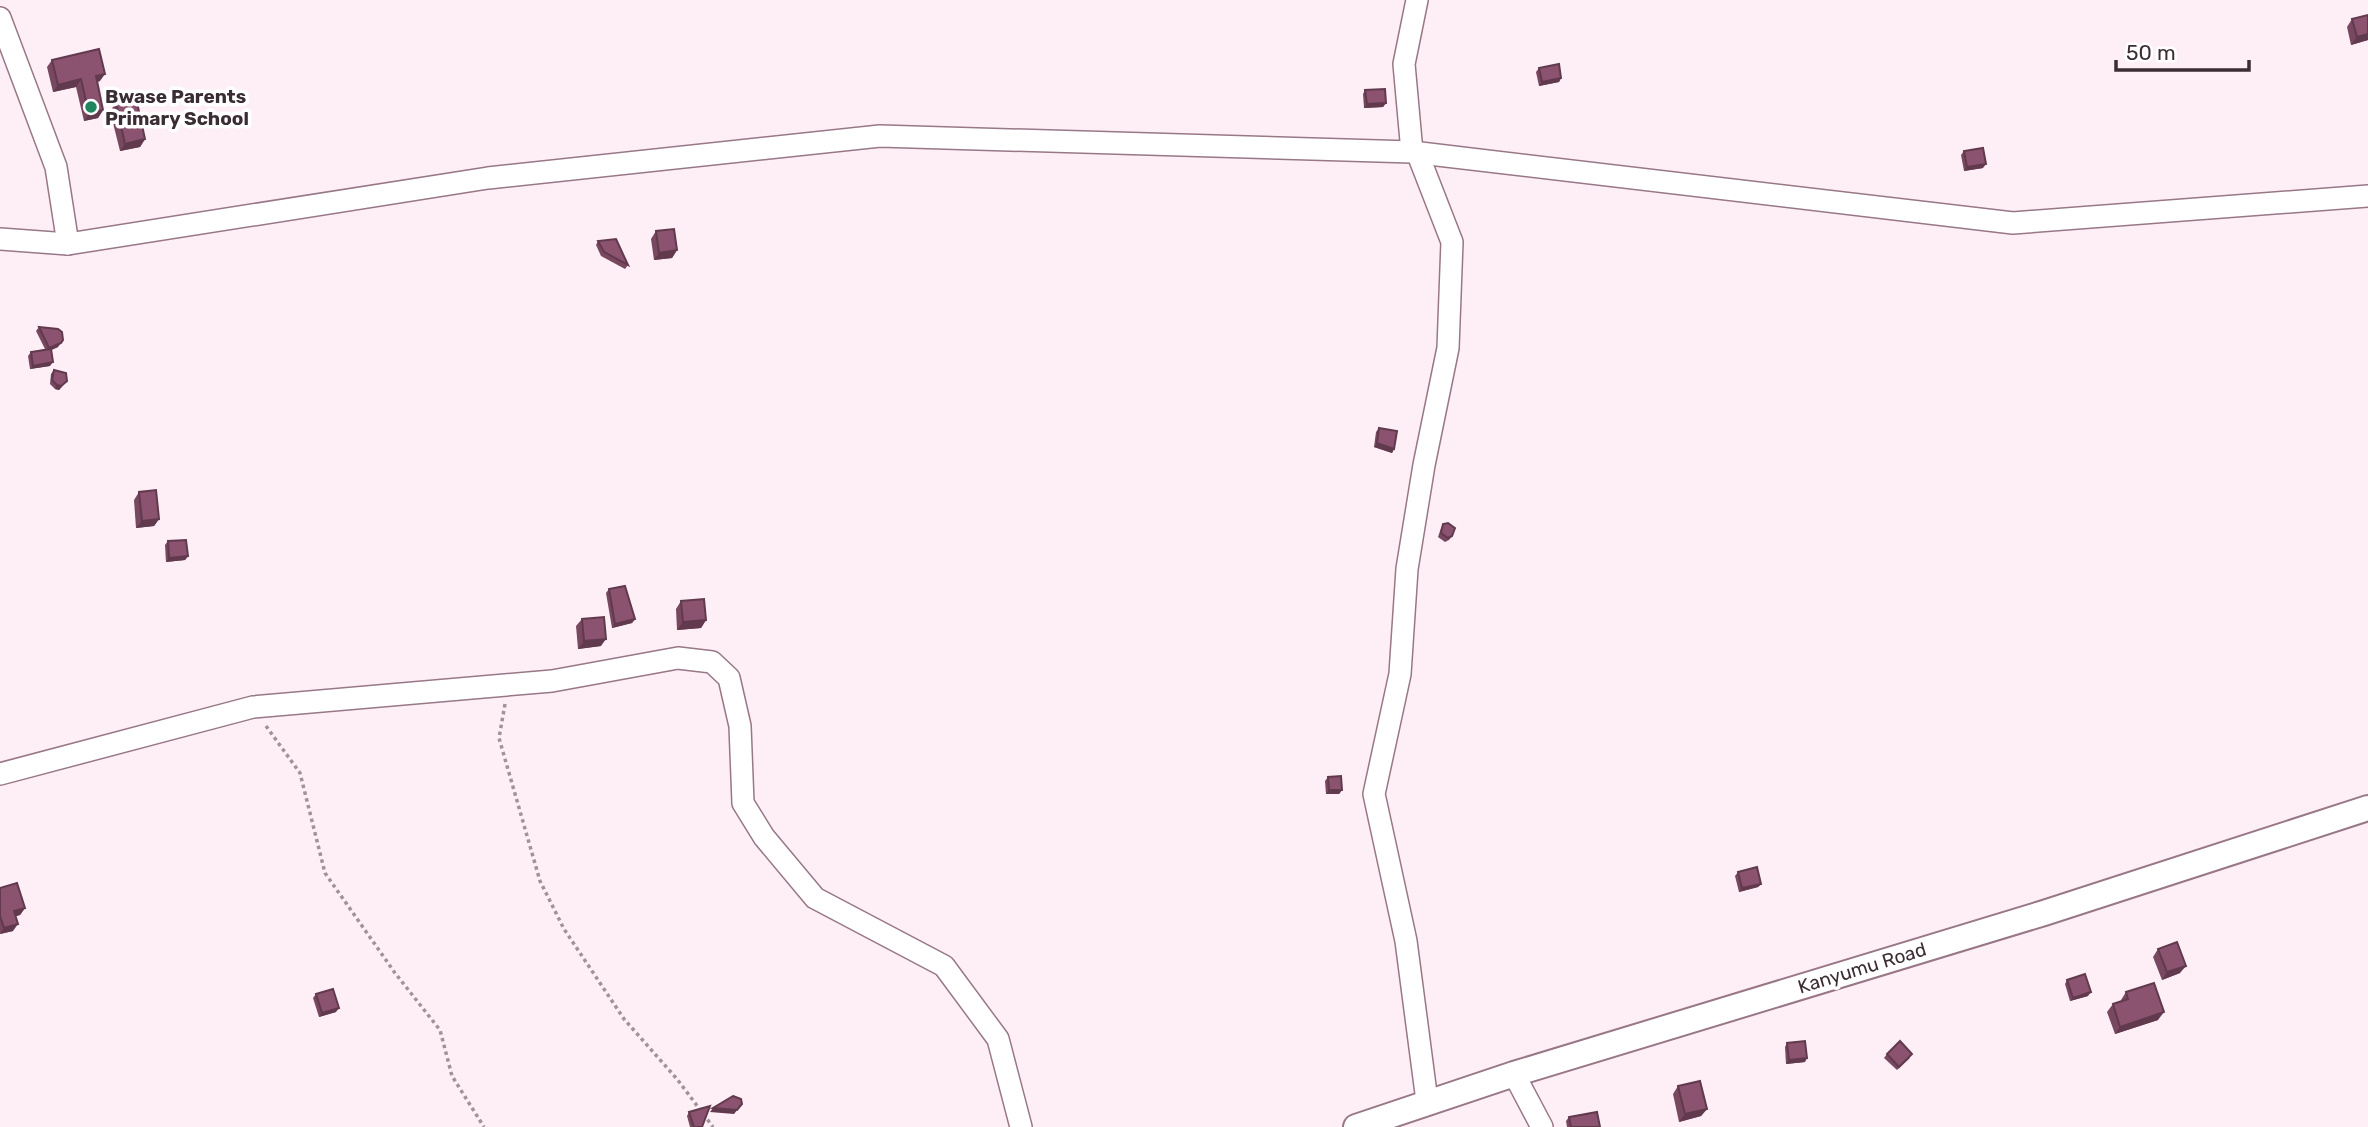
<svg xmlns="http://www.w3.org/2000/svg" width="2368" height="1127" viewBox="0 0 2368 1127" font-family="Rubik,sans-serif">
<rect width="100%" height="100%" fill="#feeff6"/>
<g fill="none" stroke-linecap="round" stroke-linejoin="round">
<defs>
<g id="minor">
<polyline points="0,18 56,167 68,244"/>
<polyline points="1412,152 1404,64 1417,0"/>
<polyline points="1417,152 1452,242 1448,348 1424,465 1407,569 1400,674 1374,794 1406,941 1427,1101"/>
<polyline points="0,239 68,244 488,178 880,136 1412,152 2013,223 2368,196"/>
<polyline points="0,774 253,707 552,681 678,658 712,662 729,678 740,726 743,803 764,837 815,898 944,966 998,1039 1021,1127"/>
<polyline points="1514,1074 1542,1127"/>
</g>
<polyline id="tertiary" points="1356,1127 1514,1074 2044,913 2368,808"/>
</defs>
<!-- minor casing -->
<use href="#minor" stroke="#987787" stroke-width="24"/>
<!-- tertiary casing -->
<use href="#tertiary" stroke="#987787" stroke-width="28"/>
<!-- path -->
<g stroke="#a19299" stroke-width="3.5" stroke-dasharray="3.5 3.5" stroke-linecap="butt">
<polyline points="505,704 499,738 540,881 564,929 624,1019 677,1079 713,1127"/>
<polyline points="266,726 300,773 325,873 395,973 440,1030 452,1076 484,1127"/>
</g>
<!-- minor -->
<use href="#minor" stroke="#fff" stroke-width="21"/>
<!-- tertiary -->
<use href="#tertiary" stroke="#fff" stroke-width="24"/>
</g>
<!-- wall -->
<g fill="#784760">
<polygon points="2352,19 2368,40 2351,45 2347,27"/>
<polygon points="52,60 100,81 97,82 103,110 98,118 84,121 76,87 53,92 47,67"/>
<polygon points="1539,68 1561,78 1559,82 1539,86 1536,72"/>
<polygon points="1365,90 1386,103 1383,107 1364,108 1363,94"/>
<polygon points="116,103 145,139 140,147 120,151 110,111"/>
<polygon points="1964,151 1983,168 1964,171 1961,155"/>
<polygon points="656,231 677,250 672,258 654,260 651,239"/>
<polygon points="598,241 628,265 625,269 601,256 596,245"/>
<polygon points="39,327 58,347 51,350 50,366 30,369 28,356 31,352 45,349 36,331"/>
<polygon points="54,370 67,381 59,390 55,389 50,384 51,374"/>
<polygon points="1379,428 1394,449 1392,453 1374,447 1376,432"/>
<polygon points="139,492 159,519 154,526 136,528 134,500"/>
<polygon points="1443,524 1452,536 1449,540 1445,542 1438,537 1441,528"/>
<polygon points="168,541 188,556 185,560 166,562 165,545"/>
<polygon points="609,589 635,619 632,623 612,628 606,593"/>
<polygon points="681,601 706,620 701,628 677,630 676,609"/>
<polygon points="582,619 601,646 578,649 576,626"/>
<polygon points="1328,777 1342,790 1339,794 1326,794 1325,781"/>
<polygon points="1738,872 1761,884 1758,887 1739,892 1735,876"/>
<polygon points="0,888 25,908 20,915 16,916 13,931 0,934"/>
<polygon points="2158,949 2180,973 2162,980 2153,957"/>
<polygon points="2067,980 2088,996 2070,1001 2065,984"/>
<polygon points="2126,992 2158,1020 2115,1034 2107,1012 2113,1004 2121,1002 2121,1000"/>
<polygon points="316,994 336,1012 319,1017 313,998"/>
<polygon points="1787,1043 1805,1062 1786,1064 1785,1047"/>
<polygon points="1887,1054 1910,1058 1897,1070 1884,1058"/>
<polygon points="1678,1086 1707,1109 1701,1116 1679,1122 1673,1094"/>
<polygon points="689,1112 702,1127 690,1127 687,1116"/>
<polygon points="1569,1117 1600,1127 1567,1127 1566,1121"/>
</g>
<!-- shaded-wall -->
<g fill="#613a4e">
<polygon points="2368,34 2368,40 2351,45 2357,37"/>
<polygon points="105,74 100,81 91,83 96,76"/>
<polygon points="1561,78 1559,82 1539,86 1542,82"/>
<polygon points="81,79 76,87 53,92 58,85"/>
<polygon points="1386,103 1383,107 1364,108 1367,104"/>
<polygon points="103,110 98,118 84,121 89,114"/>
<polygon points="145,139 140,147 120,151 125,144"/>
<polygon points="1986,164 1983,168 1964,171 1967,167"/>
<polygon points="677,250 672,258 654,260 659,253"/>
<polygon points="61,343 58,347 47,352 49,348"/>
<polygon points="53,362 50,366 30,369 33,366"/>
<polygon points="67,381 59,390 55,389 57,385"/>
<polygon points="1377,443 1394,449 1392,453 1374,447"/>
<polygon points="159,519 154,526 136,528 142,521"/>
<polygon points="188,556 185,560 166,562 169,558"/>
<polygon points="635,619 632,623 612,628 615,624"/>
<polygon points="706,620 701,628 677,630 683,622"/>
<polygon points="606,639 601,646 578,649 584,641"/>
<polygon points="1329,790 1342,790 1339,794 1326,794"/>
<polygon points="1761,884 1758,887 1739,892 1742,888"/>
<polygon points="25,908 20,915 9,918 14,911"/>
<polygon points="18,924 13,931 0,934 4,928"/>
<polygon points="2186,966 2180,973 2162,980 2167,972"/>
<polygon points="2091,992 2088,996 2070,1001 2073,998"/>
<polygon points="339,1008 336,1012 319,1017 322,1013"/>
<polygon points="2164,1012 2158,1020 2115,1034 2120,1027"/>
<polygon points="1807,1058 1805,1062 1786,1064 1789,1060"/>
<polygon points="742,1104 734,1114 710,1112 713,1108"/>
<polygon points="1707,1109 1701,1116 1679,1122 1685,1114"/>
</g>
<!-- building -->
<g fill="#8b5370" stroke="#613a4e" stroke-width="2">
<polygon points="2368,15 2368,34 2357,37 2352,19"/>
<polygon points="99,49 105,74 96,76 103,110 89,114 81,79 58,85 52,60"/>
<polygon points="1559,64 1561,78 1542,82 1539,68"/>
<polygon points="1385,89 1386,103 1367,104 1365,90"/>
<polygon points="136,98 145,139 125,144 116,103"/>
<polygon points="1983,148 1986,164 1967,167 1964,151"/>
<polygon points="674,229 677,250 659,253 656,231"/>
<polygon points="616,239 628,265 604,252 598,241"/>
<polygon points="39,327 58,329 62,332 63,340 61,343 49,348"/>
<polygon points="51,349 53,362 33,366 31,352"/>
<polygon points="54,370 66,373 67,381 61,386 57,385 52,380"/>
<polygon points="1379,428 1397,431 1394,449 1377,443"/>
<polygon points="156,490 159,519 142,521 139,492"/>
<polygon points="1448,523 1455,528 1452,536 1448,538 1441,533 1443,524"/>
<polygon points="186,540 188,556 169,558 168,541"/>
<polygon points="625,586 635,619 615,624 609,589"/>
<polygon points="704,599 706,620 683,622 681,601"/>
<polygon points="604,617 606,639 584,641 582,619"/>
<polygon points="1341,776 1342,790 1329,790 1328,777"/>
<polygon points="1757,867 1761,884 1742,888 1738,872"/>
<polygon points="17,883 25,908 14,911 18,924 4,928 0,916 0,888"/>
<polygon points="2177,942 2186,966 2167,972 2158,949"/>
<polygon points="2085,974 2091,992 2073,998 2067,980"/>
<polygon points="2154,983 2164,1012 2120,1027 2113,1004 2128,999 2126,992"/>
<polygon points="333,989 339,1008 322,1013 316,994"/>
<polygon points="1805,1041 1807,1058 1789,1060 1787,1043"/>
<polygon points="1900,1041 1912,1054 1899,1067 1887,1054"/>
<polygon points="1700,1081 1707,1109 1685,1114 1678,1086"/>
<polygon points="733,1096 741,1099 742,1104 737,1110 713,1108"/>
<polygon points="710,1106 702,1127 694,1127 689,1112"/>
<polygon points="1597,1112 1600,1127 1571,1127 1569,1117"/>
</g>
<!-- markers -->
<circle fill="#20845e" stroke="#fff" stroke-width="2.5" cx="91" cy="107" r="7"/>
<g text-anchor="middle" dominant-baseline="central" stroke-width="7" stroke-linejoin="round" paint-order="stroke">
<!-- poi labels -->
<g font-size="19" font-weight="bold" fill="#3b2d34" stroke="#fff" text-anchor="start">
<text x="105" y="96">Bwase Parents<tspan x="105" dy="22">Primary School</tspan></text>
</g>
<!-- street labels -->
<g font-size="19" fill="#3b2d34" stroke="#fff">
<text transform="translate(1862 968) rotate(-17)">Kanyumu Road</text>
</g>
</g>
<!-- scale -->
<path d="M2116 60v10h133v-10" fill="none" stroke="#3b2d34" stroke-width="3.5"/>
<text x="2126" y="60" font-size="21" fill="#3b2d34" stroke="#ffffff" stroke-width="5" paint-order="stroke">50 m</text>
</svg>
